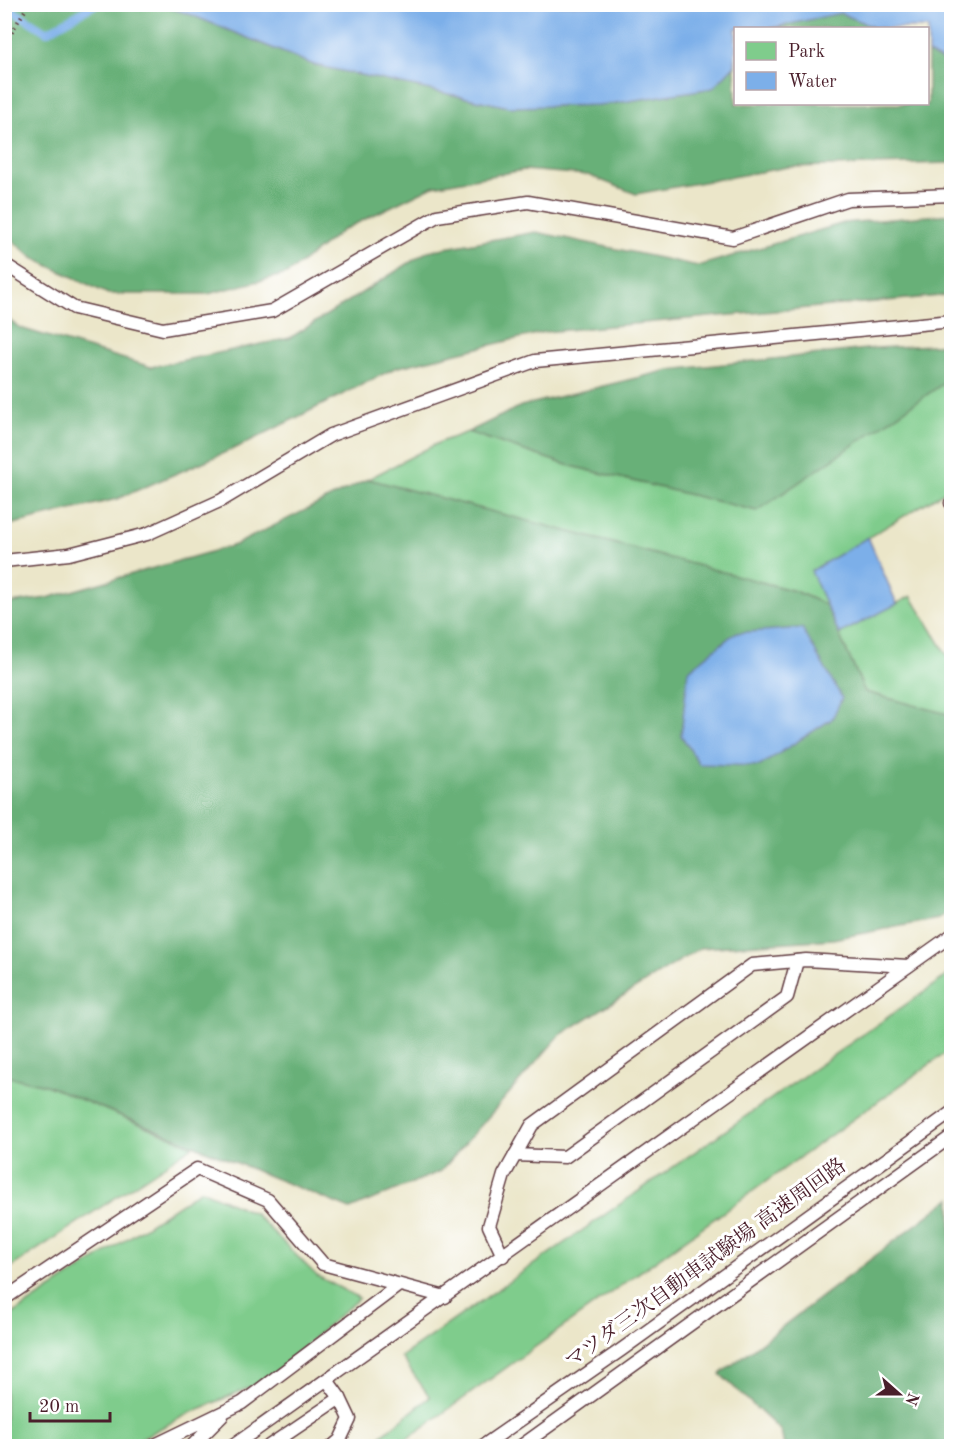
<svg xmlns="http://www.w3.org/2000/svg" width="956" height="1451" viewBox="0 0 956 1451" font-family="'Old Standard TT','Noto Serif JP',serif">
<rect width="100%" height="100%" fill="#fff"/>
<filter id="ink" filterUnits="userSpaceOnUse"><feTurbulence type="fractalNoise" baseFrequency=".0167" numOctaves="2"/><feDisplacementMap in="SourceGraphic" scale="12" xChannelSelector="R" yChannelSelector="G"/><feConvolveMatrix kernelMatrix="1 2 1 2 8 2 1 2 1" color-interpolation-filters="sRGB"/></filter>
<filter id="wash" filterUnits="userSpaceOnUse"><feTurbulence type="fractalNoise" baseFrequency=".008" numOctaves="4" result="noise"/><feDisplacementMap in="SourceGraphic" scale="24" xChannelSelector="R" yChannelSelector="G"/><feGaussianBlur stdDeviation="1.35" result="paint"/><feColorMatrix in="noise" values="0 0 0 0 0 0 0 0 0 0 0 0 0 0 0 0 0 1.4 0 .05"/><feComposite in="paint" operator="in"/></filter>
<g filter="url(#wash)">
<rect width="100%" height="100%" fill="#ebe6c9"/>
<!-- green -->
<g fill="#7fcc8c" stroke="#64765c" stroke-width="1.5">
<polygon points="951,378 951,488 812,571 826,605 795,591 368,479 440,442 468,432 567,465 757,511"/>
<polygon points="911,596 949,658 951,657 951,715 865,692 839,634"/>
<polygon points="951,973 951,1049 397,1446 368,1446 430,1397 401,1357"/>
<polygon points="5,1076 46,1085 193,1146 5,1271"/>
<polygon points="201,1190 254,1213 317,1276 359,1298 267,1380 190,1413 126,1446 5,1446 5,1319"/>
</g>
<!-- forest -->
<g fill="#67b078" stroke="#586852" stroke-width="1.5">
<polygon points="9,4 160,5 189,14 314,65 509,107 603,105 712,88 735,65 736,104 928,104 928,53 951,65 951,163 788,167 636,194 588,175 524,170 433,186 343,230 287,274 208,294 108,294 33,258 5,234 4,6"/>
<polygon points="841,13 875,28 771,28"/>
<polygon points="951,214 951,295 545,332 395,368 240,446 117,499 5,526 5,317 20,328 151,367 290,338 428,251 536,232 698,266 844,223"/>
<polygon points="951,344 951,378 757,511 567,465 468,432 521,406 669,370 876,348"/>
<polygon points="368,479 795,591 826,605 865,692 951,715 951,910 938,919 833,939 700,948 560,1035 441,1171 350,1209 46,1085 5,1076 4,604 47,598 235,545"/>
<polygon points="951,1198 951,1446 784,1446 781,1431 720,1374"/>
</g>
<!-- water -->
<g fill="#7cafe9" stroke="#63678a" stroke-width="1.5">
<polygon points="160,5 951,5 951,65 928,53 928,28 875,28 841,13 771,28 736,28 735,65 713,88 603,105 509,107 314,65 189,14"/>
<polygon points="868,537 897,604 839,634 811,571"/>
<polygon points="802,628 842,698 832,719 760,766 699,764 681,735 688,671 735,633"/>
</g>
<g fill="none" stroke-linecap="round" stroke-linejoin="round">
<!-- stream -->
<polyline stroke="#7cafe9" stroke-width="8" points="5,6 47,32 96,4"/>
</g>
</g>
<g filter="url(#ink)">
<g fill="none" stroke-linecap="round" stroke-linejoin="round">
<defs>
<g id="service">
<polyline points="4,264 74,308 163,329 272,311 437,216 528,202 733,238 848,199 952,195"/>
<polyline points="951,503 952,502"/>
<polyline points="4,561 69,554 147,534 222,500 331,435 535,361 952,321"/>
<polyline points="515,1155 565,1157 787,997 797,961"/>
<polyline points="503,1256 489,1226 504,1175 532,1125 752,965 806,960 908,966"/>
<polyline points="4,1299 197,1169 268,1200 323,1264 445,1297"/>
<polyline points="153,1446 242,1403 399,1285"/>
<polyline points="192,1446 222,1416"/>
<polyline points="233,1446 952,935"/>
<polyline points="269,1446 340,1398 327,1380"/>
<polyline points="333,1446 340,1440 350,1419 340,1398"/>
<polyline points="483,1446 621,1350 952,1112"/>
<polyline points="521,1446 952,1136"/>
</g>
</defs>
<!-- service casing -->
<use href="#service" stroke="#623d43" stroke-width="15"/>
<!-- path -->
<polyline stroke="#623d43" stroke-width="4" stroke-dasharray="1.5 4.5" stroke-linecap="butt" points="4,49 14,28 29,4"/>
<!-- service -->
<use href="#service" stroke="#fff" stroke-width="12"/>
</g>
</g>
<g text-anchor="middle" dominant-baseline="central" stroke-width="6" stroke-linejoin="round" paint-order="stroke">
<!-- street labels -->
<g font-size="21" fill="#4a1f2b" stroke="#fff">
<text transform="translate(706 1264) rotate(-36)">マツダ三次自動車試験場 高速周回路</text>
</g>
</g>
<!-- margin -->
<rect width="956" height="1451" fill="none" stroke="#fff" stroke-width="24"/>
<!-- legend -->
<rect x="734" y="27" width="195" height="78" fill="#ffffff" stroke="#b7a5aa" stroke-width="1.5"/>
<rect x="746" y="42" width="30" height="18" fill="#7fcc8c" stroke="#b7a5aa" stroke-width="1.5"/>
<text x="788" y="57" font-size="18" fill="#4a1f2b">Park</text>
<rect x="746" y="72" width="30" height="18" fill="#7cafe9" stroke="#b7a5aa" stroke-width="1.5"/>
<text x="788" y="87" font-size="18" fill="#4a1f2b">Water</text>
<!-- north arrow -->
<g transform="translate(899 1394) rotate(111)" stroke="#ffffff" stroke-width="4.5" paint-order="stroke">
<path d="M0-4.5L10 22L0 15L-10 22Z" fill="#4a1f2b"/>
<text y="-9" font-size="16" font-weight="bold" text-anchor="middle" fill="#4a1f2b">N</text>
</g>
<!-- scale -->
<path d="M30 1412v9h80v-9" fill="none" stroke="#4a1f2b" stroke-width="3"/>
<text x="39" y="1412" font-size="18" fill="#4a1f2b" stroke="#ffffff" stroke-width="4.5" paint-order="stroke">20 m</text>
</svg>
